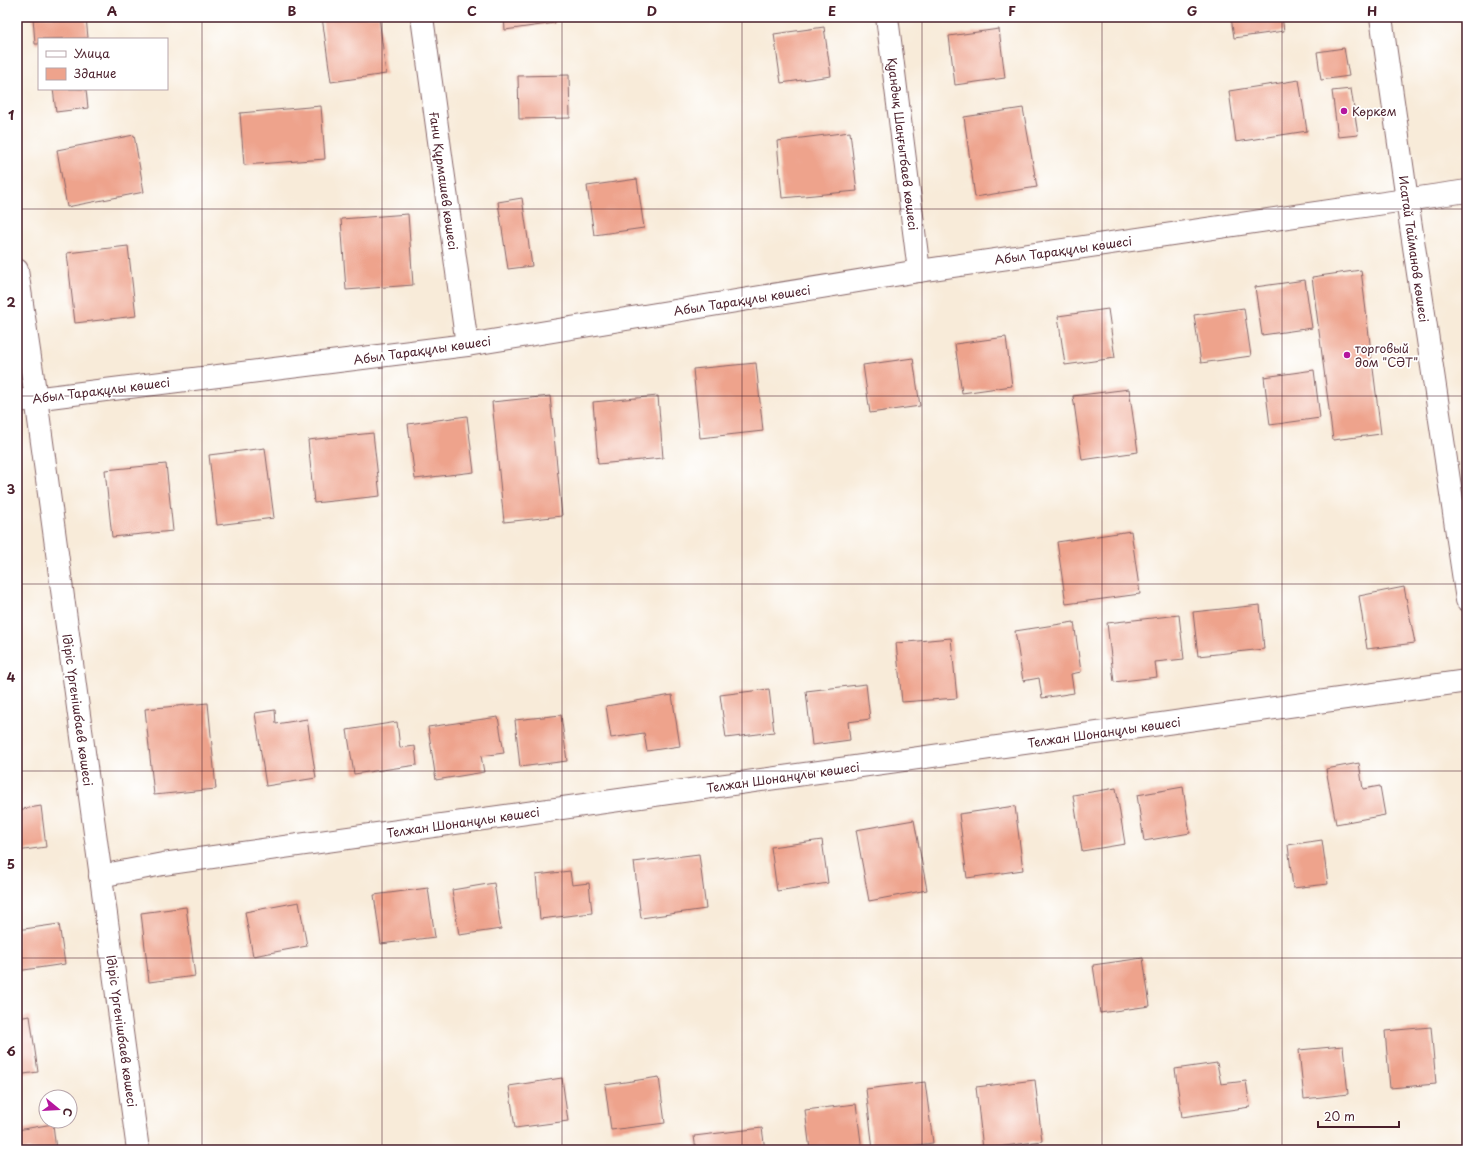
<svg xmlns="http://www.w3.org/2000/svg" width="1484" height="1167" viewBox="0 0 1484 1167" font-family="'Playpen Sans',sans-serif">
<rect width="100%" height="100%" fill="#fff"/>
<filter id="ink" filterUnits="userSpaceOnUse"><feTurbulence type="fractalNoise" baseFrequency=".025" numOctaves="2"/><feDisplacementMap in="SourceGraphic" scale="8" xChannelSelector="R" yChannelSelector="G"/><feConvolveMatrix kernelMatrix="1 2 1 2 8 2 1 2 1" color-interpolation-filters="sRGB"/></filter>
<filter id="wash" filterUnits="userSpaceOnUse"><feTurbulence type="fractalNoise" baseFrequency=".012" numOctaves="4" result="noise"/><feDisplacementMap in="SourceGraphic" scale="16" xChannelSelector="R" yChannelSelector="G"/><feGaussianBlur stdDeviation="0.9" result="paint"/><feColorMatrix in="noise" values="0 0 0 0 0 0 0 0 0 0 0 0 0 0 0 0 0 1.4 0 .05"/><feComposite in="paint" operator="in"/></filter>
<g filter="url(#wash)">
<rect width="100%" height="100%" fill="#f8ebd9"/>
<g id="blocks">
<!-- building -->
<g fill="#eea38c">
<polygon points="33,17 86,17 88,38 39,39 39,44 35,44"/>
<polygon points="322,17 379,17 386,74 331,82"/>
<polygon points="504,17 555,17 555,23 505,30"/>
<polygon points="1231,17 1282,17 1284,31 1234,38"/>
<polygon points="824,27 831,76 781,83 774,34"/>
<polygon points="999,29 1005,78 955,85 949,36"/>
<polygon points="1344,48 1349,76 1321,80 1317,52"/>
<polygon points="569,75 570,118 519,119 518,76"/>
<polygon points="1299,80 1307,131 1236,142 1229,91"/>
<polygon points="53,89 86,89 88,108 56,112"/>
<polygon points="1351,89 1358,135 1338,137 1332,91"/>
<polygon points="321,106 325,159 244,165 240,113"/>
<polygon points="1023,108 1037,187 975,197 964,117"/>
<polygon points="850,132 857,191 782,198 777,141"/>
<polygon points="134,135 144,192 67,207 57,150"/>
<polygon points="637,179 644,228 594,235 587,186"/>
<polygon points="522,198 532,266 508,269 498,202"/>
<polygon points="408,214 413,285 346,290 341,219"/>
<polygon points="128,246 136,316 75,323 67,253"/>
<polygon points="1361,270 1381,434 1333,440 1312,277"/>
<polygon points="1305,280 1312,328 1262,335 1255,287"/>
<polygon points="1244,308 1251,356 1201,363 1194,315"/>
<polygon points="1108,309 1115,358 1065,365 1058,316"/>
<polygon points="1006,337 1012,386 962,393 955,344"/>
<polygon points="913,358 920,406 870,413 863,365"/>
<polygon points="756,363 763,431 700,438 693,369"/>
<polygon points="1314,370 1320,418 1270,425 1264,377"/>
<polygon points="1129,389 1138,452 1082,460 1073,396"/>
<polygon points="550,396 562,516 504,522 492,402"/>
<polygon points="658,396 663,458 598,464 593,402"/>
<polygon points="467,416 474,472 415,479 408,424"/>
<polygon points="373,433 380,496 314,503 308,440"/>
<polygon points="265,448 274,518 217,525 209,455"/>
<polygon points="166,464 173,531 112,537 105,470"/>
<polygon points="1131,531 1140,594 1066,604 1057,542"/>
<polygon points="1404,587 1415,643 1367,649 1359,596"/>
<polygon points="1260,605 1264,649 1198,656 1193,612"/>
<polygon points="1179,615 1184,659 1155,662 1157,677 1114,682 1107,623"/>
<polygon points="1074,622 1081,672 1071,674 1074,693 1042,698 1039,678 1023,681 1015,631"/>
<polygon points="951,638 957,698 902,702 896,643"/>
<polygon points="866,684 870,719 848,722 850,740 812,745 806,691"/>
<polygon points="769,689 774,732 726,738 720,695"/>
<polygon points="672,695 680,746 647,751 644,733 611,738 606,706"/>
<polygon points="208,703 216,789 154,795 145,709"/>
<polygon points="275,710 276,724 307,719 316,778 266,786 255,713"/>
<polygon points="561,715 567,761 520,767 515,720"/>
<polygon points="498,717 504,753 481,756 484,772 436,780 428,727"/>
<polygon points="397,722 400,748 415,746 417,765 354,774 347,730"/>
<polygon points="1359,763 1363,789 1380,786 1385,815 1336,824 1326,769"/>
<polygon points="1183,787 1190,833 1144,841 1137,795"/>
<polygon points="1116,788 1125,844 1082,851 1073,795"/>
<polygon points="41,806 46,847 17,851 17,810"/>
<polygon points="1015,806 1023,870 967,878 959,814"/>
<polygon points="914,820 927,890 869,901 856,830"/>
<polygon points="822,840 828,883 777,891 771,847"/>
<polygon points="1322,840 1328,884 1293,888 1288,845"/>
<polygon points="699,854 706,909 641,918 634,862"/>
<polygon points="570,871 572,885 589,883 592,913 540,919 536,875"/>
<polygon points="494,883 501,929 459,935 452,890"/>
<polygon points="428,888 435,937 381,944 374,895"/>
<polygon points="299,902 307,946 253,956 245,912"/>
<polygon points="186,907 195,976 149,982 141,913"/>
<polygon points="59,924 65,964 17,971 17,930"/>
<polygon points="1143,958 1150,1006 1100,1013 1093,965"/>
<polygon points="30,1016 38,1072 17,1075 17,1018"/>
<polygon points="1431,1027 1436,1084 1390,1088 1385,1031"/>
<polygon points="1343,1046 1348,1094 1304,1099 1299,1050"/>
<polygon points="1217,1063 1221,1084 1246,1081 1250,1107 1182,1117 1175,1069"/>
<polygon points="659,1077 665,1123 611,1130 605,1085"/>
<polygon points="562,1078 568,1121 515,1128 509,1086"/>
<polygon points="1035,1080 1042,1141 983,1149 976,1087"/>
<polygon points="925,1082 933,1143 873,1150 866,1089"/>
<polygon points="856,1104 862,1150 810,1150 805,1110"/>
<polygon points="53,1124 56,1150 17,1150 17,1130"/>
<polygon points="762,1128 765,1150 696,1150 694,1136"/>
</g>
</g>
</g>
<g filter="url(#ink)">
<use href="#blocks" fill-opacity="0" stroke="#876668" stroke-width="1"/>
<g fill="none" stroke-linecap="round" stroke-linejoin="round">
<defs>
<g id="minor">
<polyline points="422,17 467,345"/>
<polyline points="887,17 919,271"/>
<polyline points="1381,17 1407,200 1467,600"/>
<polyline points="17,270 36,398 138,1150"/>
<polyline points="17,401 467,345 919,271 1467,191"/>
<polyline points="100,876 163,864 1467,681"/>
</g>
</defs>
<!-- minor casing -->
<use href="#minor" stroke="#876668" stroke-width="24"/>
<!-- minor -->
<use href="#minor" stroke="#fff" stroke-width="22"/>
</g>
</g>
<!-- grid -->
<path fill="none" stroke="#4a1f2b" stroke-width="1" stroke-opacity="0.55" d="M202,17V1150M382,17V1150M562,17V1150M742,17V1150M922,17V1150M1102,17V1150M1282,17V1150M17,209H1467M17,396H1467M17,584H1467M17,771H1467M17,958H1467"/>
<!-- markers -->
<g fill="#b5179e" stroke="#fff" stroke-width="1.5">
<circle cx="1344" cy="111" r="4"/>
<circle cx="1347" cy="355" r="4"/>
</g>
<g text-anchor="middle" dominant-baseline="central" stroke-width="3.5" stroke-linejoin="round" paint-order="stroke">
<!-- poi labels -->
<g font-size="12" fill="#4a1f2b" stroke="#fff" text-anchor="start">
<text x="1352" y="111">Көркем</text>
<text x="1355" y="348">торговый<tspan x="1355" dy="14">дом "СӘТ"</tspan></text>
</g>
<!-- street labels -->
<g font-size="12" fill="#4a1f2b" stroke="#fff">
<text transform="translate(903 144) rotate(83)">Қуандық Шаңғытбаев көшесі</text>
<text transform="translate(444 181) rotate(82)">Ғани Құрмашев көшесі</text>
<text transform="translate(1414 249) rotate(82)">Исатай Тайманов көшесі</text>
<text transform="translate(1063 250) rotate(-8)">Абыл Тарақұлы көшесі</text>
<text transform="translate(742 300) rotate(-9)">Абыл Тарақұлы көшесі</text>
<text transform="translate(422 350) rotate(-8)">Абыл Тарақұлы көшесі</text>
<text transform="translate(101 390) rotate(-7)">Абыл Тарақұлы көшесі</text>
<text transform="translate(78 710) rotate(82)">Ідіріс Үргенішбаев көшесі</text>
<text transform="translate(1104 732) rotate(-8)">Телжан Шонанұлы көшесі</text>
<text transform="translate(783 777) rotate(-8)">Телжан Шонанұлы көшесі</text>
<text transform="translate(463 822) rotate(-8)">Телжан Шонанұлы көшесі</text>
<text transform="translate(122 1031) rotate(82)">Ідіріс Үргенішбаев көшесі</text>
</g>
</g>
<!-- margin -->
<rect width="1484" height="1167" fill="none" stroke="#fff" stroke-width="44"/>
<!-- legend -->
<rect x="38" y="38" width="130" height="52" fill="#ffffff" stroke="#b7a5aa"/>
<rect x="46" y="51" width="20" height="6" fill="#ffffff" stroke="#b7a5aa"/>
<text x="74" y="58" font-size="12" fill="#4a1f2b">Улица</text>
<rect x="46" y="68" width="20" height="12" fill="#eea38c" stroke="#b7a5aa"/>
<text x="74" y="78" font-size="12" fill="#4a1f2b">Здание</text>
<!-- north arrow -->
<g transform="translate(58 1109) rotate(108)"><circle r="19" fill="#ffffff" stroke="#b7a5aa"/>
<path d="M0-3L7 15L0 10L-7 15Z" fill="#b5179e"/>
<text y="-6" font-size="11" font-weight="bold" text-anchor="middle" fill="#4a1f2b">С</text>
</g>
<!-- scale -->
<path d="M1318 1121v6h81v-6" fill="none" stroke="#4a1f2b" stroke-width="2"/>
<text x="1324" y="1121" font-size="12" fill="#4a1f2b" stroke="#ffffff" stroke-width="3" paint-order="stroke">20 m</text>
<rect x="22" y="22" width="1440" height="1123" fill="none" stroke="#4a1f2b" stroke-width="1.5"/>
<g font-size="13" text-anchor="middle" font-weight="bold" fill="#4a1f2b">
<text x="112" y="16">A</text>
<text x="292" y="16">B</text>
<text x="472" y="16">C</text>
<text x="652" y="16">D</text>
<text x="832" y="16">E</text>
<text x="1012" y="16">F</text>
<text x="1192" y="16">G</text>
<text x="1372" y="16">H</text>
<text x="11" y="120">1</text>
<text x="11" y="307">2</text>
<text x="11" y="494">3</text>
<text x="11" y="682">4</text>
<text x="11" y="869">5</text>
<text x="11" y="1056">6</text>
</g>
</svg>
